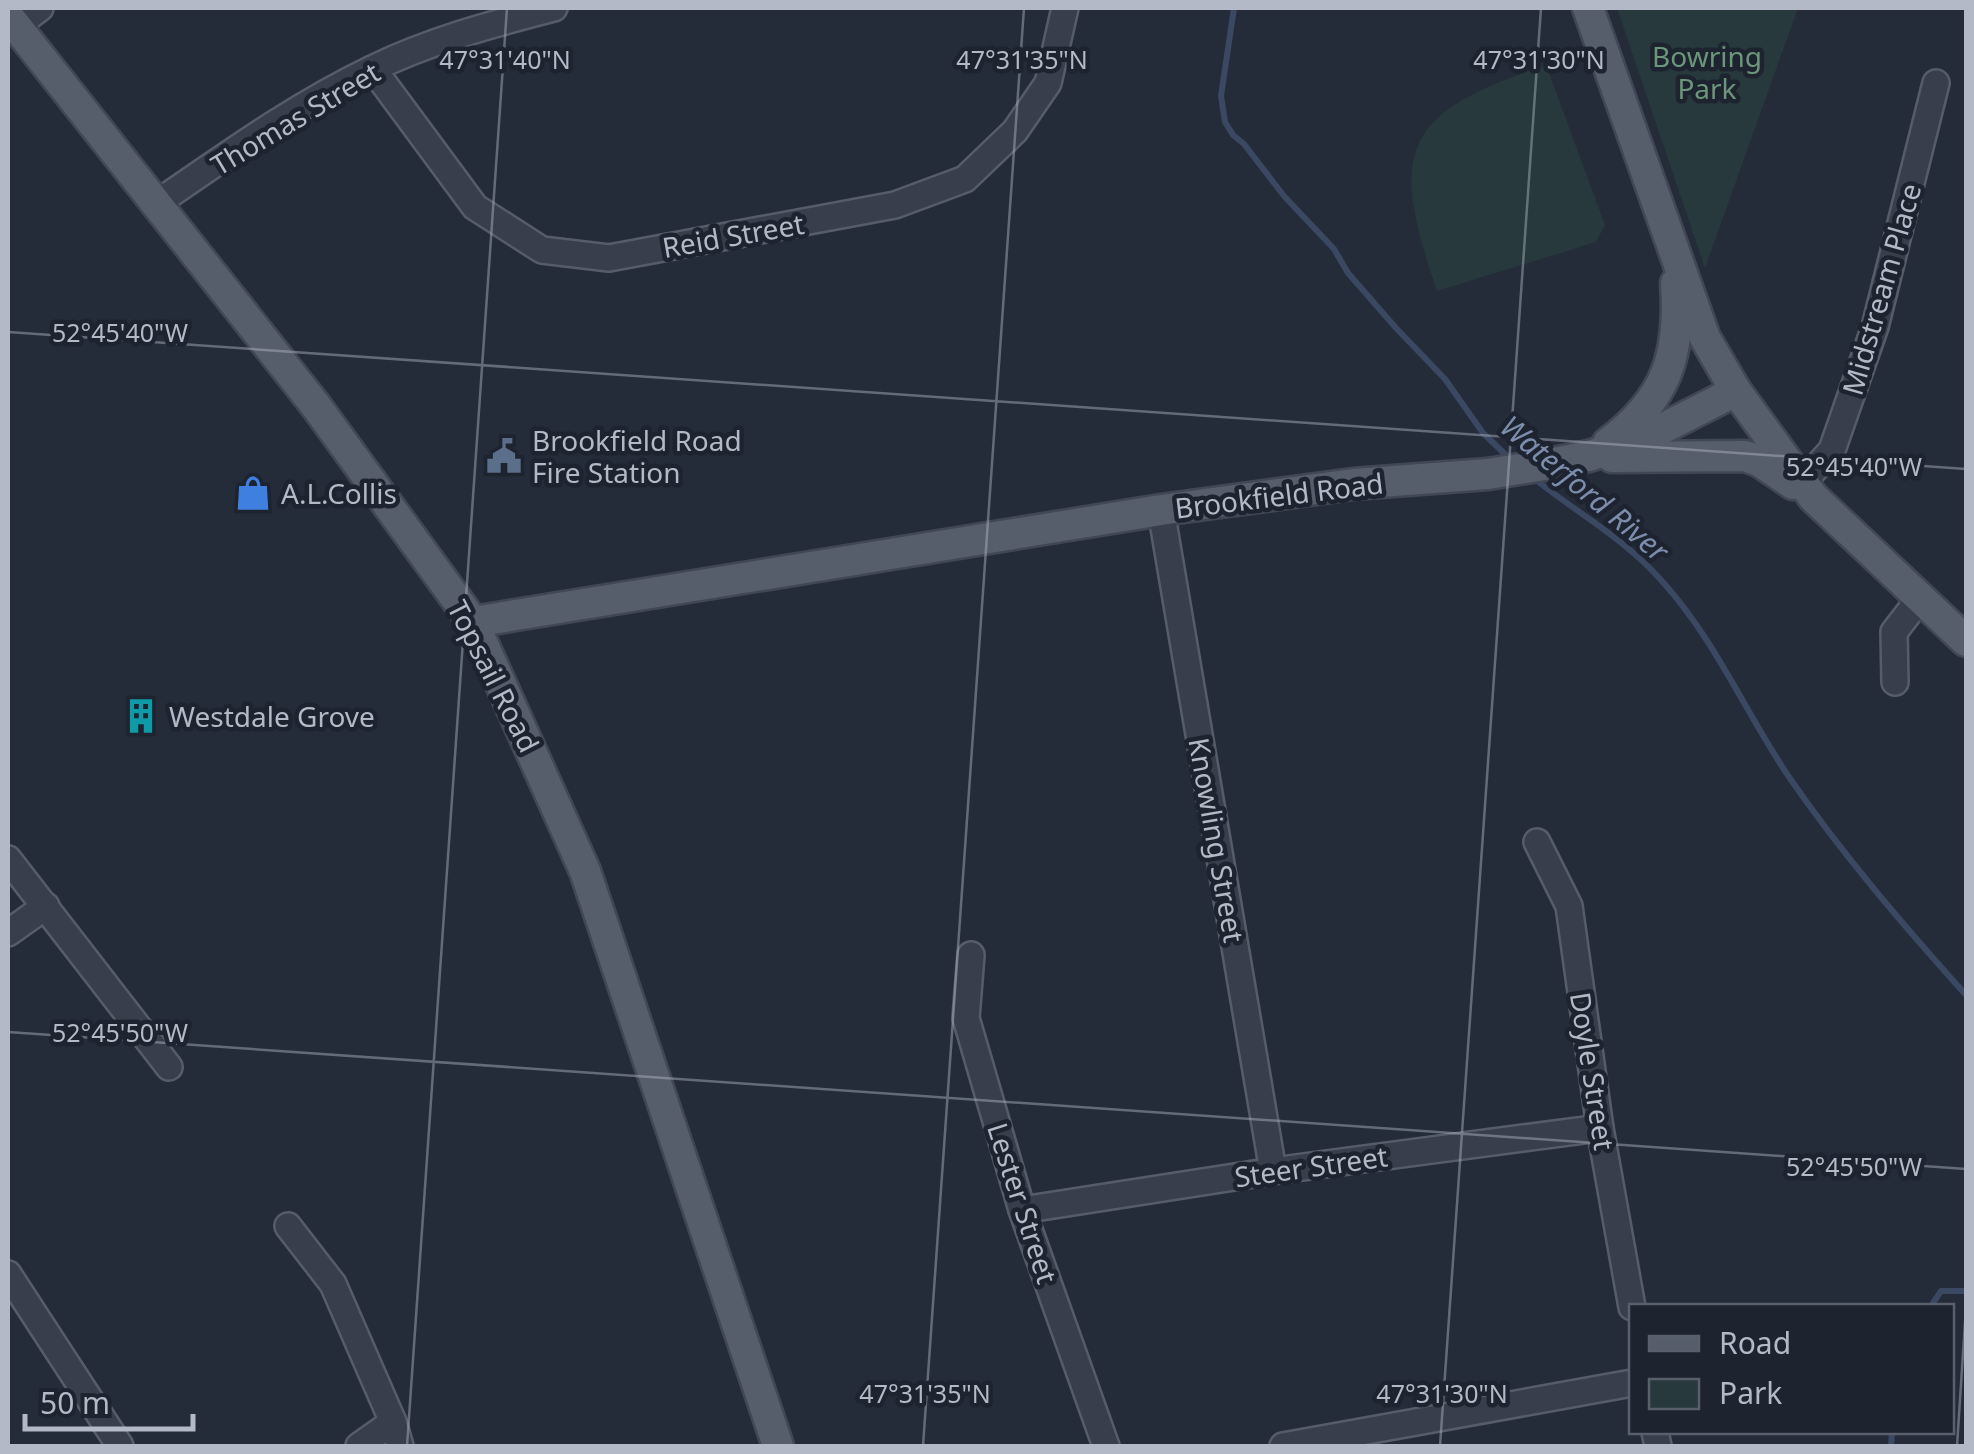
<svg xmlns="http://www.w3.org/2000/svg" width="1974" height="1454" viewBox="0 0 1974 1454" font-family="'Noto Sans',sans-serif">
<rect width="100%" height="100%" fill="#242c3a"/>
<!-- green -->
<g fill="#27393c">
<polygon points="1617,8 1798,8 1705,268"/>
<path d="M1546,65L1605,225L1596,242L1437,291C1388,149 1402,113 1546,65Z"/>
</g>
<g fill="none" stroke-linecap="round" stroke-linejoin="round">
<!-- stream -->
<g stroke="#3a4862" stroke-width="6">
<polyline points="1234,8 1221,96 1225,122 1233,135 1244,144 1284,196 1334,249 1348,273 1396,328 1445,379 1483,433 1510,459"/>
<path d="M1531,476C1575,512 1623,537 1661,580C1715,639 1745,712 1789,777C1842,854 1904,926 1966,995"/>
<polyline points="1931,1306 1941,1291 1966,1291"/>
<polyline points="1891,1446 1892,1432"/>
</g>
<defs>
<g id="minor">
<polyline points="15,27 40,8"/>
<polyline points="373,69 475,207 542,250 609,258 895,205 965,179 1015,131 1048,83 1065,8"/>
<path d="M156,204C226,156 295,106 372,69C429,41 492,24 554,8"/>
<polyline points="1802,483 1832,450 1875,327 1936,83"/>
<polyline points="1161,510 1273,1171"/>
<polyline points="1895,682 1894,632 1921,597"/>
<polyline points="1537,842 1569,906 1600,1128 1632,1307"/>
<polyline points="8,859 169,1067"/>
<polyline points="8,933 46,906"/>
<polyline points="971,955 966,1018 1022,1210 1106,1446"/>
<polyline points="1022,1210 1273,1171 1600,1128"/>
<polyline points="288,1226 333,1284 393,1422 400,1446"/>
<polyline points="8,1274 120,1446"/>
<polyline points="1655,1432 1658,1446"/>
<polyline points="359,1446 393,1422"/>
<polyline points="1283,1446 1632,1383"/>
</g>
<g id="major">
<polyline points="1588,8 1705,338 1736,391 1813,497 1966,641"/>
<polyline points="8,16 316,406 473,622 585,871 778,1446"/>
<path d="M1608,443C1667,399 1681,355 1676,283"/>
<polyline points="1612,457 1745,456 1759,461 1793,484"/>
<polyline points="473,622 1161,510 1353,484 1488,474 1544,465 1589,456 1642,439 1736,391"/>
</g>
</defs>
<!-- minor casing -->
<use href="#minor" stroke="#565c69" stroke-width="30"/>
<!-- major casing -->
<use href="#major" stroke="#414754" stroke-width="35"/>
<!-- minor -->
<use href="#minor" stroke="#383e4b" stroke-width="25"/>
<!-- major -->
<use href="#major" stroke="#565d6b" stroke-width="30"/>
</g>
<!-- ticks -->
<path fill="none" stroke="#b3b9c6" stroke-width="2.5" stroke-opacity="0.45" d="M8,332L1966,469M8,1032L1966,1169M407,1446L507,8M923,1446L1024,8M1440,1446L1541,8M1957,1446L1966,1307"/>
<!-- icons -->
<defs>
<symbol id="civic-bare" viewBox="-9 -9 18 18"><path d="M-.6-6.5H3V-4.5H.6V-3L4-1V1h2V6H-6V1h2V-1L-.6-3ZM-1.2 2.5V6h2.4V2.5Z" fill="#5c6f8a" stroke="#1d232f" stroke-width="2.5" paint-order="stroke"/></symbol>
<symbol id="shop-bare" viewBox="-9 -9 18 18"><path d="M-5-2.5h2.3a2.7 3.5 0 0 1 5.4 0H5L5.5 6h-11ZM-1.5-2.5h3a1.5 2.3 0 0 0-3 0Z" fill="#3f7fe0" stroke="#1d232f" stroke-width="2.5" paint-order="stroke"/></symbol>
<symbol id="building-bare" viewBox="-9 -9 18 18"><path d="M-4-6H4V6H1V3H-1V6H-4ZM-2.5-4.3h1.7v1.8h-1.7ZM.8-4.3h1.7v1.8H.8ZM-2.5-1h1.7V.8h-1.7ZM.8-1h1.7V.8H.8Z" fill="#0f9aa8" stroke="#1d232f" stroke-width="2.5" paint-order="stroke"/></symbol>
</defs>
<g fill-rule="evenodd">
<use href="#civic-bare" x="479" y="431" width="50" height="50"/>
<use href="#shop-bare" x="228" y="468" width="50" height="50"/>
<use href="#building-bare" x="116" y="691" width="50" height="50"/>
</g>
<g text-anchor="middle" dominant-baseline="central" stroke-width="9" stroke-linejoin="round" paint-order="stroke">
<!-- park labels -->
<g font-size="28" fill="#6c9679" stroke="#1d232f">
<text x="1707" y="56">Bowring<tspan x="1707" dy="32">Park</tspan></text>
</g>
<!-- street labels -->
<g font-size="28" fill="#b3b9c6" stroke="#1d232f">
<text transform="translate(295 118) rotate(-31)">Thomas Street</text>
<text transform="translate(733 235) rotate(-10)">Reid Street</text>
<text transform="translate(1881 289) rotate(-74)">Midstream Place</text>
<text transform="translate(1279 495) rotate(-7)">Brookfield Road</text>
<text transform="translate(494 676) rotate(63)">Topsail Road</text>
<text transform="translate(1217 840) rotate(80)">Knowling Street</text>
<text transform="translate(1593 1071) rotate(81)">Doyle Street</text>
<text transform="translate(1311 1166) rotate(-8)">Steer Street</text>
<text transform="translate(1023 1203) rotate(72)">Lester Street</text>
</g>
<!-- poi labels -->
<g font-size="28" fill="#b3b9c6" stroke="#1d232f" text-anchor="start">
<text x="532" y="440">Brookfield Road<tspan x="532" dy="32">Fire Station</tspan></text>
<text x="281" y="493">A.L.Collis</text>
<text x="169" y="716">Westdale Grove</text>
</g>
<!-- water labels -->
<g font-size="30" font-style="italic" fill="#7c8dac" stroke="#1d232f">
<text transform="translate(1585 488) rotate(40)">Waterford River</text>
</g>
</g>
<g font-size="25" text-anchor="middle" fill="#b3b9c6" stroke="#1d232f" stroke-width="9" stroke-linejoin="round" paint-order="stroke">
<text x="505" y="69">47°31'40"N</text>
<text x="1022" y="69">47°31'35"N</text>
<text x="1539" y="69">47°31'30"N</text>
<text x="120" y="342">52°45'40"W</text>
<text x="1854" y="476">52°45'40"W</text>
<text x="120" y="1042">52°45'50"W</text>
<text x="1854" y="1176">52°45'50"W</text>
<text x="925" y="1403">47°31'35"N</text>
<text x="1442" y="1403">47°31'30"N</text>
</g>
<!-- border -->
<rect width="1974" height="1454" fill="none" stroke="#b3b9c6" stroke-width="20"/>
<!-- legend -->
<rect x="1629" y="1304" width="325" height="130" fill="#1d232f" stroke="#595f6b" stroke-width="2.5"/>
<rect x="1649" y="1336" width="50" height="15" fill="#565d6b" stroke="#595f6b" stroke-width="2.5"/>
<text x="1719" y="1354" font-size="30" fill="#b3b9c6">Road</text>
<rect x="1649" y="1379" width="50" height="30" fill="#27393c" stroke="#595f6b" stroke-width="2.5"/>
<text x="1719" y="1404" font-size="30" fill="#b3b9c6">Park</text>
<!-- scale -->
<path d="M25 1414v15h168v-15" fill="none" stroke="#b3b9c6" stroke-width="5"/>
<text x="40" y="1414" font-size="30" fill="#b3b9c6" stroke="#1d232f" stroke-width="8" paint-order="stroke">50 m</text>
</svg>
